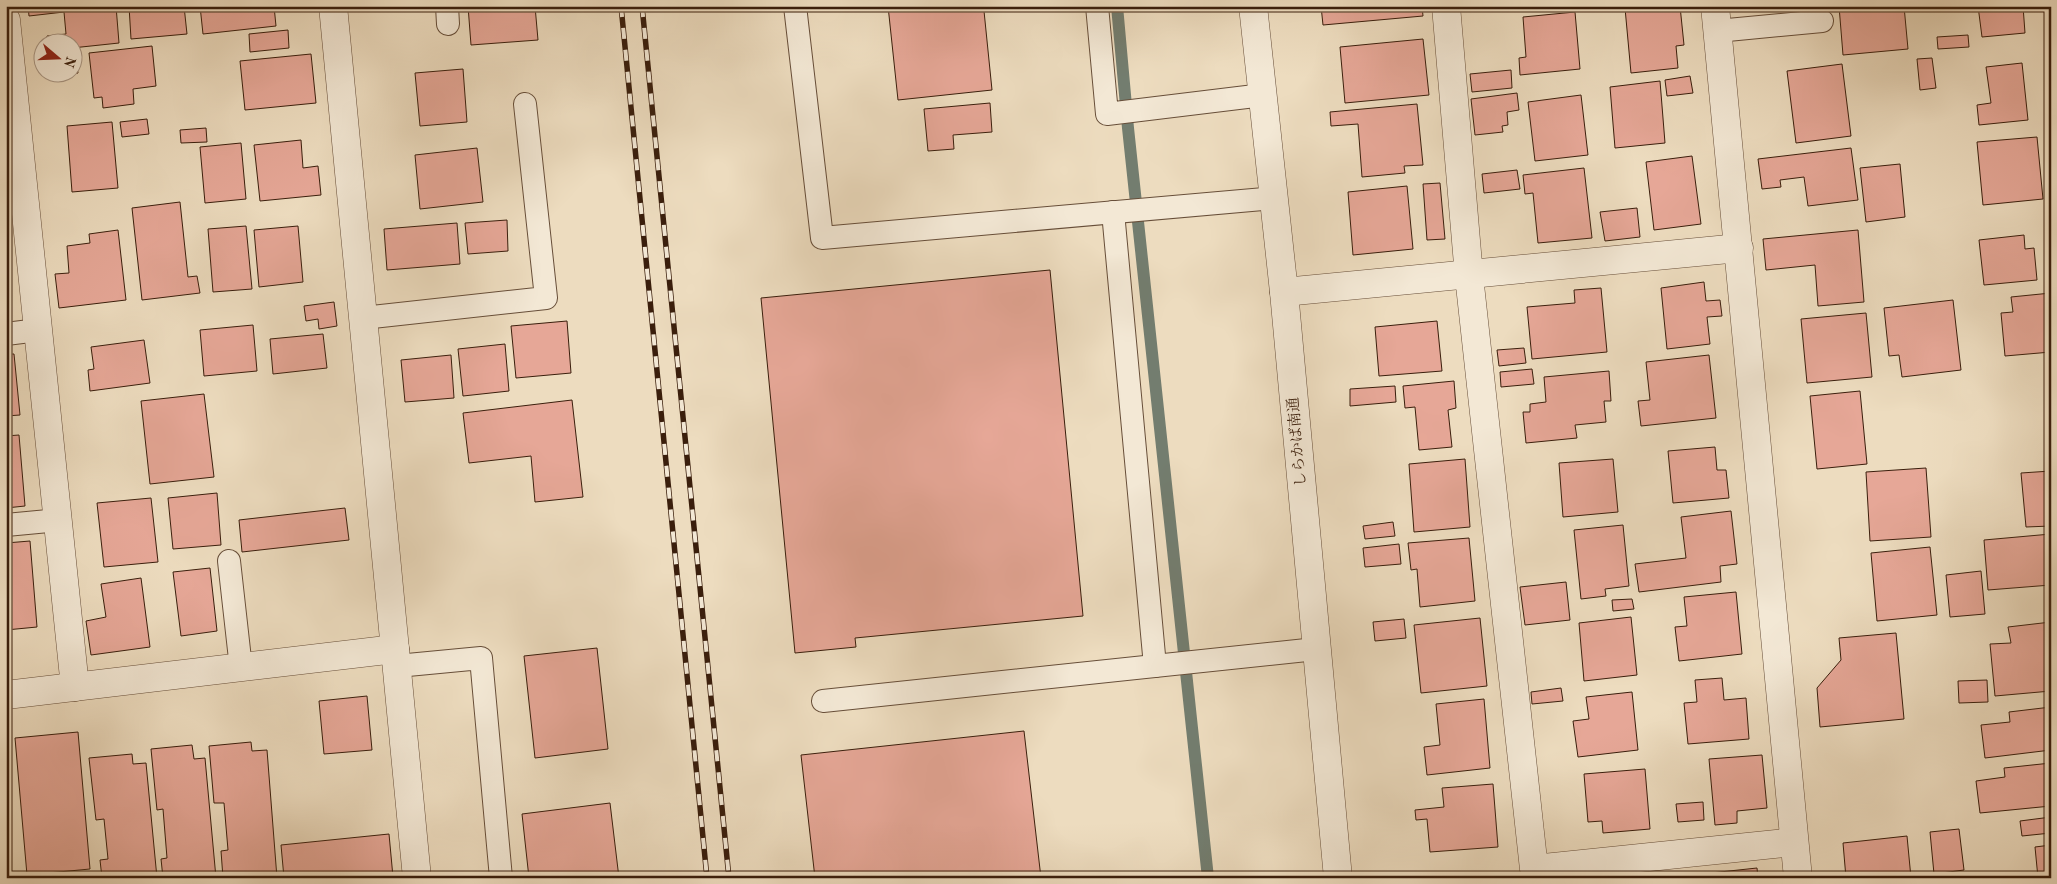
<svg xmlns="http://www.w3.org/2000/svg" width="2057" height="884" viewBox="0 0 2057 884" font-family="'Old Standard TT','Noto Serif JP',serif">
<rect width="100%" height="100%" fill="#eddcbf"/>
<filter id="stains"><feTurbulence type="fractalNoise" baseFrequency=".004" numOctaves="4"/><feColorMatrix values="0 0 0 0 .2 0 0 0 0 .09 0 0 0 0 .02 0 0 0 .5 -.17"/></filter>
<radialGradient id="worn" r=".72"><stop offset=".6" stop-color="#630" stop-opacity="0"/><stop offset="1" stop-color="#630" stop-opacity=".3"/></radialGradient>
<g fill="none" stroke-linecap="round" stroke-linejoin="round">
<!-- stream -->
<polyline stroke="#737d6f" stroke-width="12" points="1117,6 1128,128 1208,878"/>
</g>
<!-- building -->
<g fill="#e6a797" stroke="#3a1e0c">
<polygon points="28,6 116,6 119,43 72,48 72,42 47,42 47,36 66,34 64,12 29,16"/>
<polygon points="129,6 184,6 187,34 131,39"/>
<polygon points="200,6 274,6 276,26 203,34"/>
<polygon points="468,6 535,6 538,40 471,45"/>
<polygon points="888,6 1004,6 1005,8 984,11 992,90 898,100"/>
<polygon points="1321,6 1422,6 1423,16 1323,25"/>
<polygon points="1643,6 1680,6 1684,45 1676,46 1678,68 1631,73 1625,8"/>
<polygon points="1839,6 1904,6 1908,49 1843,55"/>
<polygon points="1978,6 2023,6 2025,33 1982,37"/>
<polygon points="1575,12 1580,69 1520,75 1519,58 1526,57 1523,17"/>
<polygon points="288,30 289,48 250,52 249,34"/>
<polygon points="1968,35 1969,47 1938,49 1937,37"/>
<polygon points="1423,39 1429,95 1345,103 1340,47"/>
<polygon points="152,46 156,86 133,89 134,104 103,108 102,97 94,98 89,53"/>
<polygon points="311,54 316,103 245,110 240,61"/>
<polygon points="72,55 75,55 78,73 59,76 58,72 72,72"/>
<polygon points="1932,58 1936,88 1920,90 1917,59"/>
<polygon points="2022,63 2028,120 1979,125 1977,105 1991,103 1986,67"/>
<polygon points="1842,64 1851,136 1796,143 1787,71"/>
<polygon points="463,69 467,122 420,126 415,73"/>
<polygon points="1511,70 1512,88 1472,92 1470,74"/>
<polygon points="1690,76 1693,93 1667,96 1665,80"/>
<polygon points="1660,81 1665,143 1615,148 1610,87"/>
<polygon points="1517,93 1519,110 1507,112 1508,125 1502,126 1503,132 1475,135 1471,99"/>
<polygon points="1581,95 1588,155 1535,161 1528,102"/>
<polygon points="990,103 992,132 953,135 954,149 928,151 924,109"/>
<polygon points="1417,104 1423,165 1404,166 1405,173 1362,177 1358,124 1331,126 1330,112"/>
<polygon points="147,119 149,134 122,137 120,122"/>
<polygon points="112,122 118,188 72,192 67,126"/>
<polygon points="206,128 207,142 181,143 180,130"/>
<polygon points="2037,137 2043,199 1983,205 1977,142"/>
<polygon points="301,140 303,168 318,166 321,195 260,201 254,145"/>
<polygon points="241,143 246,199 205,203 200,147"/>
<polygon points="477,148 483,202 420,209 415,155"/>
<polygon points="1851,148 1858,200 1808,206 1804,177 1780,180 1781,187 1762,189 1758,159"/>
<polygon points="1692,156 1701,224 1654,230 1646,162"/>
<polygon points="1900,164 1905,217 1866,222 1860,168"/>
<polygon points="1584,168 1592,238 1538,243 1533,193 1525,194 1523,175"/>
<polygon points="1517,170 1520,189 1484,193 1482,174"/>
<polygon points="1440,183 1445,239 1427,240 1423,184"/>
<polygon points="1407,186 1413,249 1353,255 1348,192"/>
<polygon points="180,202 188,277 197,276 200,293 142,300 132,208"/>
<polygon points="1637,208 1640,237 1605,241 1600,212"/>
<polygon points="507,220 508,251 468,254 465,223"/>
<polygon points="457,223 460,264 387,270 384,229"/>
<polygon points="246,226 252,289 213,292 208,229"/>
<polygon points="298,226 303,282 259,287 254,230"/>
<polygon points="118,230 126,300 59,308 55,274 69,273 67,246 90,243 89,234"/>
<polygon points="1858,230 1864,302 1818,306 1815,265 1766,270 1763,239"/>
<polygon points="2024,235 2025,249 2034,248 2037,280 1984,285 1979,240"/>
<polygon points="1050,270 1083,616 855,638 856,647 795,653 761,298"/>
<polygon points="1704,282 1706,301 1720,300 1722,316 1707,317 1710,344 1667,349 1661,288"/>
<polygon points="1601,288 1607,352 1532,359 1527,307 1575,303 1574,290"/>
<polygon points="2051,293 2051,352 2005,356 2001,313 2013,312 2011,297"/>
<polygon points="1953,300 1961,370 1902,377 1899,355 1889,356 1884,308"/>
<polygon points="334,302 337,326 319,329 318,319 306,321 304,306"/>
<polygon points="1866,313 1872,377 1807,383 1801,319"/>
<polygon points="567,321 571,373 516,378 511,326"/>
<polygon points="1437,321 1442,371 1379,376 1375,327"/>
<polygon points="253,325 257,371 204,376 200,330"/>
<polygon points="323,334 327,368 273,374 270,339"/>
<polygon points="144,340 150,383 90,391 88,370 94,369 91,347"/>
<polygon points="505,344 509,391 463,396 458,349"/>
<polygon points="1524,348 1526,363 1499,366 1497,350"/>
<polygon points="6,354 14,354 20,415 6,416"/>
<polygon points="451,355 454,398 405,402 401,360"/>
<polygon points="1709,355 1716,418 1641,426 1638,401 1650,400 1646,362"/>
<polygon points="1532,369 1534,384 1501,387 1500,372"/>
<polygon points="1609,371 1611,401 1604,401 1606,422 1575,425 1577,438 1526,443 1523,412 1530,412 1530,404 1546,402 1544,377"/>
<polygon points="1454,381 1456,408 1448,410 1452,447 1419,450 1415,407 1405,408 1403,386"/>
<polygon points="1395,386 1396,402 1350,406 1350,389"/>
<polygon points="1860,391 1867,464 1817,469 1810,396"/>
<polygon points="204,394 214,477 150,484 141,401"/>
<polygon points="572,400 583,497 535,502 531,456 469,463 463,413"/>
<polygon points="19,435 25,506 6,508 6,436"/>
<polygon points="1715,447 1717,470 1726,470 1729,498 1673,503 1668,451"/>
<polygon points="1465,459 1470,527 1414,532 1409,464"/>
<polygon points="1613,459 1618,512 1563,517 1559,463"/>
<polygon points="1926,468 1931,537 1870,541 1866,472"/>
<polygon points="2051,471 2051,526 2026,527 2021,473"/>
<polygon points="217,493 221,545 173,549 168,498"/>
<polygon points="151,498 158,562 104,567 97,503"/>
<polygon points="345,508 349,540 242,552 239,520"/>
<polygon points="1731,511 1737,564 1720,566 1721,582 1639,592 1635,564 1686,558 1681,517"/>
<polygon points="1393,522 1395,536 1365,539 1363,526"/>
<polygon points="1623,525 1629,586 1605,589 1606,596 1581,599 1574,530"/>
<polygon points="2051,534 2051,585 1988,590 1984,540"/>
<polygon points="1469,538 1475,601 1420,607 1417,569 1411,570 1408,543"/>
<polygon points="30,541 37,627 6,630 6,543"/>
<polygon points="1399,544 1401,564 1365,567 1363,548"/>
<polygon points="1930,547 1937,615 1877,621 1871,553"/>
<polygon points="210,568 217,631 181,636 173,572"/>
<polygon points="1981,571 1985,614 1950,617 1946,575"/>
<polygon points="141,578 150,647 91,655 86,621 106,617 101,584"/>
<polygon points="1566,582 1570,620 1525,625 1520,587"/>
<polygon points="1736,592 1742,654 1679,661 1675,627 1687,626 1684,597"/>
<polygon points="1632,599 1634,609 1613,611 1612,600"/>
<polygon points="1631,617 1637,675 1584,681 1579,623"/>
<polygon points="1480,618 1487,686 1421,693 1414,625"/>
<polygon points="1404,619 1406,638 1375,641 1373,622"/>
<polygon points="2051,622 2051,691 1995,696 1990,644 2011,643 2008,627"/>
<polygon points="1896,633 1904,719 1820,727 1817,688 1841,660 1839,638"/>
<polygon points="597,648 608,749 535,758 524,656"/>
<polygon points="1722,678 1724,700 1746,698 1749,739 1688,744 1684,703 1697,702 1695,680"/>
<polygon points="1987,680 1988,702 1959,703 1958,681"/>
<polygon points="1561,688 1563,701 1532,704 1531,692"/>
<polygon points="1632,692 1638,750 1578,757 1573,721 1589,719 1586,697"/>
<polygon points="367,696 372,750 324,754 319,701"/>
<polygon points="1484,699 1490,768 1427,775 1424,747 1440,745 1436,704"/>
<polygon points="2051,707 2051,750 1985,758 1981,725 2010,722 2009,712"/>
<polygon points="1024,731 1041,878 815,878 801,755"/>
<polygon points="78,732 90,869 27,875 15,738"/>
<polygon points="251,742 252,751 267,750 277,878 223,878 221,851 228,850 224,803 214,803 209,746"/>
<polygon points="192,745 194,759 205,758 216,878 163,878 161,859 167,858 163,809 157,810 151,749"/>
<polygon points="132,754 133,764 146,763 157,878 102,878 100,860 108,859 104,819 96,820 89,758"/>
<polygon points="1762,755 1767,808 1737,811 1737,823 1715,825 1709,759"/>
<polygon points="2051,763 2051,806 1980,813 1976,781 2005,777 2004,768"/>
<polygon points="1645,769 1650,829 1603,833 1602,821 1588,822 1584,774"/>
<polygon points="1493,784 1498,847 1430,852 1427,819 1416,820 1415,810 1444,807 1442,788"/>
<polygon points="1703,802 1704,820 1678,822 1676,804"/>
<polygon points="610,803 619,878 529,878 522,814"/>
<polygon points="2051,817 2051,833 2022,836 2020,821"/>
<polygon points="1959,829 1964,870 1934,874 1930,832"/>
<polygon points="389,834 393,877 284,878 281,845"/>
<polygon points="1907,836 1911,878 1846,878 1843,843"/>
<polygon points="2051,845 2051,878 2038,878 2035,847"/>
<polygon points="1757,868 1758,878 1693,878 1692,875"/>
</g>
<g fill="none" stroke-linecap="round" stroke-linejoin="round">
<defs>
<g id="service">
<polyline points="447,6 448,24"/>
<polyline points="795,6 822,238 1274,198"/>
<polyline points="1097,6 1107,114 1263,95"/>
<polyline points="1717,31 1822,21"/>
<polyline points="1113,212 1155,666"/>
<polyline points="363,318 546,298 525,104"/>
<polyline points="6,334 38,330"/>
<polyline points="6,525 59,520"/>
<polyline points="229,561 241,668"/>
<polyline points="397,666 481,658 501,878"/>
<polyline points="823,701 1316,649"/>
</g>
<g id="minor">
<polyline points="333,6 417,878"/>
<polyline points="1446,6 1469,276 1534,869 1794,842"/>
<polyline points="1715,6 1798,878"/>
<polyline points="6,20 75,687"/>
<polyline points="1284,292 1739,248"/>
<polyline points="6,695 395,649"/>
</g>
<polyline id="tertiary" points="1253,6 1284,292 1338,878"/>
</defs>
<!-- service casing -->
<use href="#service" stroke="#674e39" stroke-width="24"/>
<!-- minor casing -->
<use href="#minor" stroke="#674e39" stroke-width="29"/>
<!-- tertiary casing -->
<use href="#tertiary" stroke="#674e39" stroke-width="29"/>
<!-- service -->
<use href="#service" stroke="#f3e8d5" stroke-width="22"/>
<!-- minor -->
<use href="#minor" stroke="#f3e8d5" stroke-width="28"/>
<!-- tertiary -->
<use href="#tertiary" stroke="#f3e8d5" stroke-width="28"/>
<defs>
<g id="rail">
<polyline points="621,6 707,878"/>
<polyline points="642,6 729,878"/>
</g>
</defs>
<!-- rail casing -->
<use href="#rail" stroke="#3a1e0c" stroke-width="5.5"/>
<!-- rail -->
<use href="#rail" stroke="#f3e8d5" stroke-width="4" stroke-dasharray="11" stroke-linecap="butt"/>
</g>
<g text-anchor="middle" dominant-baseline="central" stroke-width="5" stroke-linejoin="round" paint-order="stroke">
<!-- street labels -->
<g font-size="15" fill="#3a1e0c" stroke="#f3e8d5">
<text transform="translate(1298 442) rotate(-95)">しらかば南通</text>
</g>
</g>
<!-- margin -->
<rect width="2057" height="884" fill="none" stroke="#eddcbf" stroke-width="25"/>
<rect x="8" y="8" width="2042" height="869" fill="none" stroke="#3a1e0c" stroke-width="2.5"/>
<rect x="12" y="12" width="2032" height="859" fill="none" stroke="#3a1e0c"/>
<!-- north arrow -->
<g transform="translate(58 58) rotate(109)"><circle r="24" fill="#f3e8d5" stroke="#a99785"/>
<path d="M0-4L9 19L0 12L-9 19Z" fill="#8f2418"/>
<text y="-8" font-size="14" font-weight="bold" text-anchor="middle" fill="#3a1e0c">N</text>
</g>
<rect width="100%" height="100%" filter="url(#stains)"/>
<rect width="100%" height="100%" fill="url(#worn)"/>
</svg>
